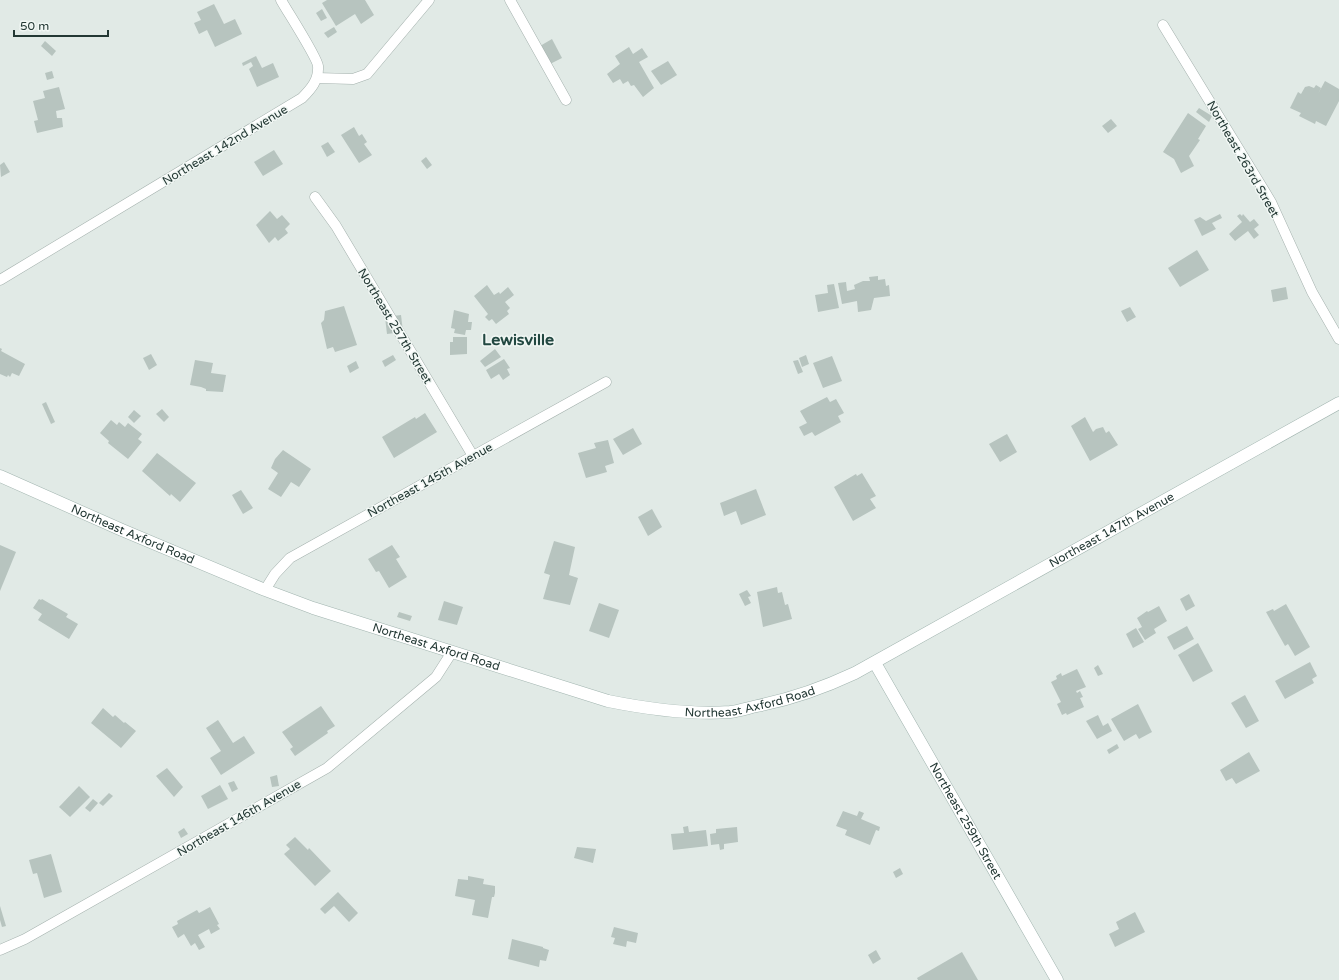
<svg xmlns="http://www.w3.org/2000/svg" width="1339" height="980" viewBox="0 0 1339 980" font-family="'Varela Round',sans-serif">
<rect width="100%" height="100%" fill="#e1eae6"/>
<!-- building -->
<g fill="#b7c4bf">
<polygon points="327,0 365,0 374,15 361,24 355,14 336,26 322,3"/>
<polygon points="214,4 224,24 235,19 242,34 215,47 207,30 199,34 194,23 201,20 197,12"/>
<polygon points="322,9 327,18 321,21 316,13"/>
<polygon points="334,27 337,32 328,38 324,33"/>
<polygon points="552,39 562,58 550,64 540,46"/>
<polygon points="45,41 56,51 52,56 41,46"/>
<polygon points="629,47 633,54 642,48 648,57 639,62 654,88 643,97 634,85 631,86 628,81 623,84 620,79 613,83 607,74 620,64 615,56"/>
<polygon points="256,56 262,68 273,63 279,77 257,87 249,69 253,66 251,62 243,66 242,63"/>
<polygon points="668,61 677,75 661,85 651,71"/>
<polygon points="52,71 54,78 47,80 45,73"/>
<polygon points="1325,81 1339,89 1339,101 1326,126 1316,121 1315,124 1299,116 1301,113 1290,108 1298,92 1301,94 1305,87 1309,86 1314,88 1316,85 1321,88 1318,94"/>
<polygon points="59,87 65,109 56,111 57,118 62,118 63,127 37,133 34,121 38,120 33,101 45,98 43,91"/>
<polygon points="1199,108 1212,116 1209,122 1196,112"/>
<polygon points="1188,113 1206,126 1198,139 1200,140 1189,156 1194,166 1181,173 1174,159 1163,152"/>
<polygon points="1111,119 1117,126 1108,133 1102,126"/>
<polygon points="354,127 359,136 362,134 367,142 364,144 372,155 359,163 341,135"/>
<polygon points="328,142 335,152 327,157 321,146"/>
<polygon points="274,150 283,164 263,176 254,162"/>
<polygon points="426,157 432,165 427,169 421,161"/>
<polygon points="4,162 10,172 1,177 0,165"/>
<polygon points="270,211 277,219 282,215 290,224 285,229 288,233 278,241 275,237 269,243 256,225"/>
<polygon points="1220,214 1222,218 1212,223 1216,229 1202,236 1194,220 1200,217 1206,221"/>
<polygon points="1240,214 1242,216 1243,214 1250,222 1254,219 1259,225 1254,229 1259,235 1254,239 1248,231 1235,241 1229,234 1242,222 1237,216"/>
<polygon points="1197,250 1209,270 1180,287 1168,268"/>
<polygon points="878,276 878,280 885,279 886,286 889,285 890,296 874,298 871,310 858,312 857,301 842,304 838,283 846,282 847,291 855,289 854,285 863,281 870,281 869,277"/>
<polygon points="834,284 839,308 818,312 815,295 828,293 827,285"/>
<polygon points="487,285 494,295 499,292 500,294 508,287 514,295 505,302 510,308 507,311 509,314 496,324 492,319 489,321 485,317 488,314 474,296"/>
<polygon points="1286,287 1288,299 1273,302 1271,290"/>
<polygon points="344,306 357,345 335,352 333,347 327,349 321,323 324,320 325,311"/>
<polygon points="1130,307 1136,317 1127,322 1121,311"/>
<polygon points="454,310 469,314 468,322 472,322 471,330 466,330 465,335 454,333 455,329 451,328"/>
<polygon points="401,315 403,332 387,334 385,317"/>
<polygon points="453,337 467,337 467,354 450,355 450,342 453,342"/>
<polygon points="0,348 2,349 1,351 25,364 19,376 12,373 10,377 8,375 7,377 0,374"/>
<polygon points="495,349 501,357 485,367 480,361"/>
<polygon points="151,354 157,365 149,370 143,358"/>
<polygon points="393,355 396,360 385,367 382,361"/>
<polygon points="806,355 809,364 802,367 799,358"/>
<polygon points="832,356 842,381 823,388 813,363"/>
<polygon points="504,359 510,368 507,369 510,375 503,380 499,374 491,379 486,370"/>
<polygon points="195,360 213,363 211,373 226,375 223,392 206,391 206,389 201,387 190,385"/>
<polygon points="798,360 803,372 798,374 793,361"/>
<polygon points="356,361 359,368 350,373 347,366"/>
<polygon points="827,397 830,402 836,399 844,413 838,416 841,422 815,436 812,432 804,436 799,427 807,423 800,411"/>
<polygon points="46,402 55,422 51,424 42,404"/>
<polygon points="162,409 169,417 164,422 156,414"/>
<polygon points="134,410 141,416 134,423 128,417"/>
<polygon points="425,413 437,432 394,458 382,437 415,417 416,419"/>
<polygon points="1085,417 1093,432 1096,429 1103,427 1106,433 1109,431 1118,445 1090,461 1071,426"/>
<polygon points="111,420 117,425 119,422 125,427 128,423 142,434 138,439 142,442 128,459 108,443 109,441 100,433"/>
<polygon points="633,428 642,444 623,455 613,439"/>
<polygon points="1007,434 1017,452 1000,462 989,444"/>
<polygon points="608,440 614,463 605,466 607,472 586,478 578,453 596,448 594,443"/>
<polygon points="283,450 311,469 299,487 291,482 281,497 268,489 278,473 271,468 275,459"/>
<polygon points="157,453 196,483 180,502 171,494 170,496 142,471"/>
<polygon points="862,473 876,496 870,499 876,508 853,521 834,487 856,474 857,476"/>
<polygon points="756,489 766,515 741,525 736,511 724,516 720,503"/>
<polygon points="241,490 253,508 243,514 232,495"/>
<polygon points="652,509 662,527 648,536 638,517"/>
<polygon points="554,541 575,547 569,575 578,578 570,605 543,599 550,575 544,573"/>
<polygon points="0,545 16,552 0,591"/>
<polygon points="392,545 400,557 396,559 407,577 389,588 379,571 376,572 368,559"/>
<polygon points="777,587 778,593 782,592 785,605 788,604 792,619 763,627 757,592"/>
<polygon points="747,590 751,596 748,597 751,603 745,606 739,594"/>
<polygon points="1189,594 1195,606 1186,611 1180,599"/>
<polygon points="39,599 41,600 42,599 68,614 66,617 78,624 69,639 38,620 42,614 33,608"/>
<polygon points="444,601 463,607 457,625 438,620"/>
<polygon points="599,603 619,610 609,638 589,631"/>
<polygon points="1286,604 1310,647 1295,656 1288,644 1285,646 1266,612 1273,609 1274,611"/>
<polygon points="1159,606 1167,621 1154,629 1156,633 1145,640 1138,629 1142,627 1137,618 1147,611 1148,612"/>
<polygon points="399,612 412,616 410,621 397,617"/>
<polygon points="1187,626 1194,639 1174,650 1167,637"/>
<polygon points="1136,628 1144,642 1133,648 1126,634"/>
<polygon points="1198,643 1213,671 1193,682 1178,655"/>
<polygon points="1310,662 1317,676 1312,679 1314,683 1285,699 1275,681"/>
<polygon points="1098,665 1103,674 1098,676 1094,668"/>
<polygon points="1077,669 1086,687 1076,691 1077,693 1080,691 1083,697 1080,698 1084,707 1067,715 1066,713 1062,715 1057,704 1061,702 1051,682 1057,679 1056,676 1061,673 1062,676"/>
<polygon points="1245,695 1259,721 1246,728 1231,703"/>
<polygon points="1138,704 1152,732 1139,739 1136,734 1124,741 1111,719"/>
<polygon points="321,706 335,726 327,731 328,733 295,756 290,749 293,747 282,732"/>
<polygon points="103,708 113,717 115,715 124,723 125,722 136,731 121,748 91,723"/>
<polygon points="1098,715 1103,726 1108,723 1112,731 1097,739 1086,721"/>
<polygon points="218,720 233,743 244,736 255,753 221,775 210,758 221,751 206,728"/>
<polygon points="1117,744 1119,748 1109,754 1107,750"/>
<polygon points="1249,752 1260,771 1236,784 1232,778 1226,781 1220,770"/>
<polygon points="167,768 183,787 174,797 156,776"/>
<polygon points="277,775 279,786 272,787 270,777"/>
<polygon points="234,781 238,789 232,792 228,783"/>
<polygon points="220,785 228,799 208,809 201,796"/>
<polygon points="79,786 90,797 70,817 59,807"/>
<polygon points="109,793 113,796 103,806 99,803"/>
<polygon points="93,799 98,803 90,812 85,808"/>
<polygon points="843,811 857,816 859,811 864,813 861,819 880,827 879,831 876,830 870,845 845,835 847,830 836,826"/>
<polygon points="688,826 689,832 706,830 708,846 673,850 671,834 684,833 683,827"/>
<polygon points="737,827 738,842 724,844 724,849 720,850 719,844 711,845 710,834 716,833 716,829"/>
<polygon points="184,828 188,834 181,838 178,832"/>
<polygon points="295,837 308,850 309,848 331,871 315,886 284,854 290,849 286,845"/>
<polygon points="577,847 596,849 593,863 574,858"/>
<polygon points="51,854 62,892 44,898 37,873 33,874 29,860"/>
<polygon points="900,868 903,874 896,878 893,872"/>
<polygon points="468,876 484,879 483,884 495,886 495,893 494,897 492,897 488,918 472,915 475,900 455,896 458,879 468,880"/>
<polygon points="338,892 358,913 349,922 334,906 325,914 320,909"/>
<polygon points="0,906 6,926 2,927 0,920"/>
<polygon points="210,907 219,924 217,925 220,929 211,934 209,929 198,935 205,947 199,950 195,943 191,946 184,934 178,938 172,927 178,924 177,921 197,910 199,913"/>
<polygon points="1135,912 1145,932 1115,947 1109,934 1119,929 1116,922"/>
<polygon points="614,927 638,933 636,943 627,941 626,947 613,944 615,938 611,937"/>
<polygon points="512,939 543,947 543,948 549,950 546,961 540,960 539,967 508,959"/>
<polygon points="876,950 881,959 873,964 868,955"/>
<polygon points="962,952 978,980 918,980 917,978"/>
</g>
<g fill="none" stroke-linecap="round" stroke-linejoin="round">
<defs>
<g id="street">
<polyline points="510,0 566,100"/>
<polyline points="1163,25 1271,202 1312,292 1339,339"/>
<polyline points="317,78 353,79 367,74 429,0"/>
<polyline points="315,197 336,226 473,456"/>
<path d="M0,280L302,98C311,89 319,80 318,66C317,57 287,11 281,0"/>
<polyline points="265,590 275,574 290,558 606,382"/>
<polyline points="0,950 25,939 327,768 436,677 452,652"/>
</g>
<g id="secondary">
<path id="s1" d="M0,476L122,530L265,590L313,608L608,701C648,709 689,715 730,712C739,711 748,708 757,706C792,699 823,688 855,673L1339,403"/>
<path id="s2" d="M875,663L1057,980"/>
</g>
</defs>
<!-- street casing -->
<use href="#street" stroke="#a4b1ad" stroke-width="11"/>
<!-- secondary casing -->
<use href="#secondary" stroke="#a1b4af" stroke-width="13"/>
<!-- street -->
<use href="#street" stroke="#fff" stroke-width="10"/>
<!-- secondary -->
<use href="#secondary" stroke="#fff" stroke-width="12"/>
</g>
<g text-anchor="middle" dominant-baseline="central" stroke-width="3" stroke-linejoin="round" paint-order="stroke">
<!-- street labels -->
<g font-size="12" fill="#233834" stroke="#f1f7f4">
<text transform="translate(225 145) rotate(-31)">Northeast 142nd Avenue</text>
<text transform="translate(1243 159) rotate(60)">Northeast 263rd Street</text>
<text transform="translate(395 326) rotate(59)">Northeast 257th Street</text>
<text transform="translate(430 480) rotate(-29)">Northeast 145th Avenue</text>
<text stroke="none"><textPath href="#s1" startOffset="1197">Northeast 147th Avenue</textPath></text>
<text stroke="none"><textPath href="#s1" startOffset="145">Northeast Axford Road</textPath></text>
<text stroke="none"><textPath href="#s1" startOffset="469">Northeast Axford Road</textPath></text>
<text stroke="none"><textPath href="#s1" startOffset="793">Northeast Axford Road</textPath></text>
<text transform="translate(239 818) rotate(-30)">Northeast 146th Avenue</text>
<text stroke="none"><textPath href="#s2" startOffset="182">Northeast 259th Street</textPath></text>
</g>
<!-- district labels -->
<g font-size="16" font-weight="bold" fill="#224841" stroke="#f1f7f4">
<text x="518" y="340">Lewisville</text>
</g>
</g>
<!-- scale -->
<path d="M14 30v6h94v-6" fill="none" stroke="#233834" stroke-width="2"/>
<text x="20" y="30" font-size="12" fill="#233834" stroke="#f1f7f4" stroke-width="3" paint-order="stroke">50 m</text>
</svg>
